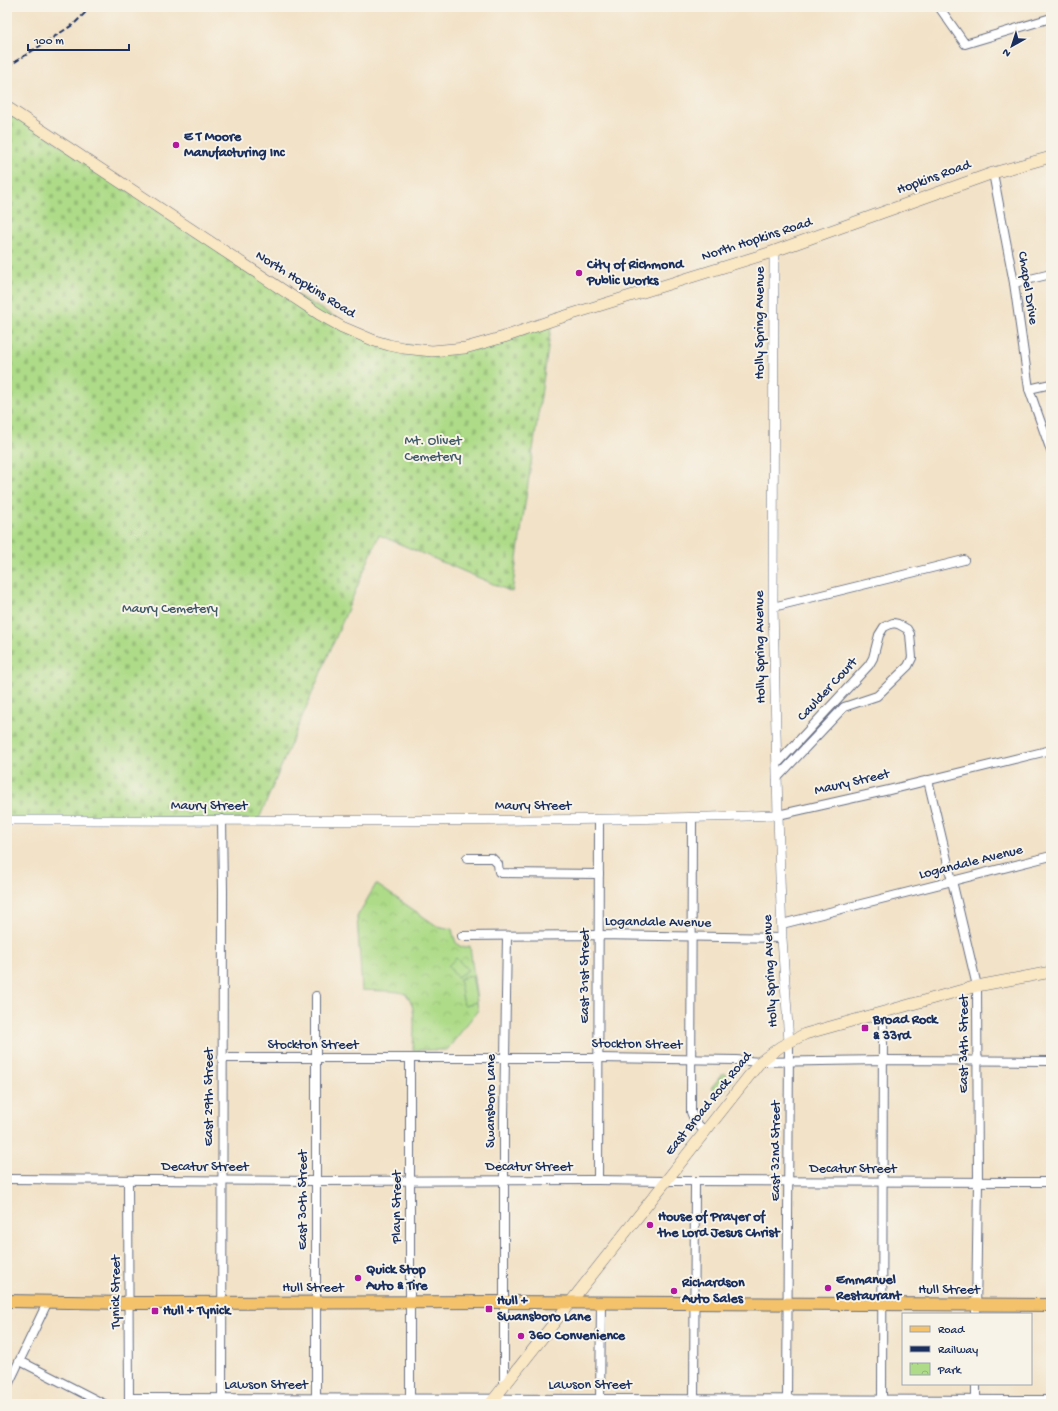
<svg xmlns="http://www.w3.org/2000/svg" width="1058" height="1411" viewBox="0 0 1058 1411" font-family="'Gochi Hand',sans-serif">
<defs>
<pattern id="cemetery-stones" width="16" height="16" patternUnits="userSpaceOnUse"><rect width="16" height="16" fill="#addb87"/><path d="M2 7V4a2 2 0 0 1 4 0v3zM10 15v-3a2 2 0 0 1 4 0v3z" fill="#94bc77"/></pattern>
<pattern id="park-crowns" width="20" height="18" patternUnits="userSpaceOnUse"><rect width="20" height="18" fill="#addb87"/><path d="M2 6a3 3 0 1 1 6 0M12 15a3 3 0 1 1 6 0" fill="none" stroke="#94bc77"/></pattern>
<pattern id="garden-furrows" width="10" height="10" patternUnits="userSpaceOnUse"><rect width="10" height="10" fill="#addb87"/><path d="M-1 1l2-2M0 10L10 0M9 11l2-2" fill="none" stroke="#94bc77"/></pattern>
</defs>
<rect width="100%" height="100%" fill="#f7f3e8"/>
<filter id="ink" filterUnits="userSpaceOnUse"><feTurbulence type="fractalNoise" baseFrequency=".025" numOctaves="2"/><feDisplacementMap in="SourceGraphic" scale="8" xChannelSelector="R" yChannelSelector="G"/><feConvolveMatrix kernelMatrix="1 2 1 2 8 2 1 2 1" color-interpolation-filters="sRGB"/></filter>
<filter id="wash" filterUnits="userSpaceOnUse"><feTurbulence type="fractalNoise" baseFrequency=".012" numOctaves="4" result="noise"/><feDisplacementMap in="SourceGraphic" scale="16" xChannelSelector="R" yChannelSelector="G"/><feGaussianBlur stdDeviation="0.9" result="paint"/><feColorMatrix in="noise" values="0 0 0 0 0 0 0 0 0 0 0 0 0 0 0 0 0 1.4 0 .05"/><feComposite in="paint" operator="in"/></filter>
<g filter="url(#wash)">
<rect width="100%" height="100%" fill="#f2e2c7"/>
<!-- cemetery -->
<polygon fill="url(#cemetery-stones)" stroke="#648572" points="7,109 189,232 371,338 435,350 552,321 512,592 379,535 259,819 7,819"/>
<!-- park -->
<path fill="url(#park-crowns)" stroke="#648572" d="M376,884L437,926L452,929C455,941 456,950 470,946L478,1010L447,1050H413C413,1037 418,1002 405,994C398,990 371,991 362,990L357,917Z"/>
<!-- garden -->
<polygon fill="url(#garden-furrows)" stroke="#648572" points="723,1073 732,1080 721,1095 711,1088"/>
<!-- pitch -->
<g fill="#addb87" stroke="#648572">
<polygon points="456,958 468,970 457,977 448,966"/>
<polygon points="472,976 477,1002 464,1005 459,979"/>
</g>
</g>
<g filter="url(#ink)">
<g fill="none" stroke-linecap="round" stroke-linejoin="round">
<defs>
<g id="minor">
<polyline points="939,7 965,44 1051,18"/>
<polyline points="993,173 1014,283 1029,389 1051,451"/>
<polyline points="1014,283 1051,274"/>
<polyline points="1029,389 1051,384"/>
<polyline points="773,607 964,560"/>
<polyline points="777,778 844,707 877,696 908,666 912,658 910,634 907,629 898,624 893,623 884,627 879,635 873,658 869,665 778,763"/>
<polyline points="928,780 977,986 978,1182 976,1314"/>
<polyline points="778,815 889,790 1051,750"/>
<polyline points="692,818 691,1112 695,1122 705,1131"/>
<polyline points="467,858 492,858 498,864 499,872 501,873 599,874"/>
<polyline points="782,924 1051,856"/>
<polyline points="462,936 599,935 782,938"/>
<polyline points="222,1058 598,1058 736,1060 760,1062 883,1060 1051,1061"/>
<polyline points="7,1179 315,1181 598,1180 666,1181 1051,1182"/>
<polyline points="128,1180 129,1404"/>
<polyline points="598,1180 599,820"/>
<polyline points="20,1361 104,1404"/>
<polyline points="504,1386 504,1119 507,936"/>
<polyline points="7,1387 48,1301"/>
<polyline points="129,1398 1051,1400"/>
<polyline points="787,1403 789,1042"/>
<polyline points="882,1403 883,1012"/>
<polyline points="976,1403 976,1384"/>
<polyline points="222,1404 223,891 222,819"/>
<polyline points="316,1404 316,996"/>
<polyline points="410,1404 410,1058"/>
<polyline points="600,1404 601,1303"/>
<polyline points="694,1404 695,1181"/>
</g>
<g id="tertiary">
<polyline points="774,252 773,607 778,815 782,938 789,1042"/>
<path d="M7,820C264,819 521,824 778,815"/>
</g>
<g id="secondary">
<polyline points="7,107 319,314 342,327 375,341 389,345 403,348 432,351 465,348 504,337 556,319 769,253 993,173 1051,157"/>
<polyline points="490,1404 760,1062 780,1047 805,1034 977,986 1051,972"/>
</g>
<polyline id="primary" points="7,1301 129,1303 503,1302 1051,1305"/>
</defs>
<!-- minor casing -->
<use href="#minor" stroke="#666e83" stroke-width="10"/>
<!-- tertiary casing -->
<use href="#tertiary" stroke="#666e83" stroke-width="10"/>
<!-- secondary casing -->
<use href="#secondary" stroke="#666e83" stroke-width="12"/>
<!-- primary casing -->
<use href="#primary" stroke="#666e83" stroke-width="14"/>
<!-- minor -->
<use href="#minor" stroke="#fff" stroke-width="8"/>
<!-- tertiary -->
<use href="#tertiary" stroke="#fff" stroke-width="9"/>
<!-- secondary -->
<use href="#secondary" stroke="#fae7c3" stroke-width="11"/>
<!-- primary -->
<use href="#primary" stroke="#f3c26a" stroke-width="12"/>
<!-- rail -->
<g stroke="#1b2f5e" stroke-width="2" stroke-dasharray="6 3" stroke-linecap="butt">
<polyline points="7,13 11,7"/>
<polyline points="7,67 74,24 91,7"/>
</g>
</g>
</g>
<!-- markers -->
<g fill="#b5179e" stroke="#f7f3e8" stroke-width="1.5">
<circle cx="176" cy="145" r="4"/>
<circle cx="579" cy="273" r="4"/>
<rect x="861" y="1024" width="8" height="8" rx="2"/>
<circle cx="650" cy="1225" r="4"/>
<circle cx="358" cy="1278" r="4"/>
<circle cx="828" cy="1288" r="4"/>
<circle cx="674" cy="1291" r="4"/>
<rect x="485" y="1305" width="8" height="8" rx="2"/>
<rect x="151" y="1307" width="8" height="8" rx="2"/>
<circle cx="521" cy="1336" r="4"/>
</g>
<g text-anchor="middle" dominant-baseline="central" stroke-width="4" stroke-linejoin="round" paint-order="stroke">
<!-- poi labels -->
<g font-size="14" font-weight="bold" fill="#1b2f5e" stroke="#f7f3e8" text-anchor="start">
<text x="184" y="137">E T Moore<tspan x="184" dy="16">Manufacturing Inc</tspan></text>
<text x="587" y="265">City of Richmond<tspan x="587" dy="16">Public Works</tspan></text>
<text x="873" y="1020">Broad Rock<tspan x="873" dy="16">&amp; 33rd</tspan></text>
<text x="658" y="1217">House of Prayer of<tspan x="658" dy="16">the Lord Jesus Christ</tspan></text>
<text x="366" y="1270">Quick Stop<tspan x="366" dy="16">Auto &amp; Tire</tspan></text>
<text x="836" y="1280">Emmanuel<tspan x="836" dy="16">Restaurant</tspan></text>
<text x="682" y="1283">Richardson<tspan x="682" dy="16">Auto Sales</tspan></text>
<text x="497" y="1301">Hull +<tspan x="497" dy="16">Swansboro Lane</tspan></text>
<text x="163" y="1311">Hull + Tynick</text>
<text x="529" y="1336">360 Convenience</text>
</g>
<!-- street labels -->
<g font-size="14" fill="#1b2f5e" stroke="#f7f3e8">
<text transform="translate(934 178) rotate(-20)">Hopkins Road</text>
<text transform="translate(757 240) rotate(-18)">North Hopkins Road</text>
<text transform="translate(305 285) rotate(32)">North Hopkins Road</text>
<text transform="translate(1027 288) rotate(81)">Chapel Drive</text>
<text transform="translate(760 323) rotate(-90)">Holly Spring Avenue</text>
<text transform="translate(761 647) rotate(-91)">Holly Spring Avenue</text>
<text transform="translate(828 690) rotate(-47)">Caulder Court</text>
<text transform="translate(852 783) rotate(-13)">Maury Street</text>
<text x="209" y="806">Maury Street</text>
<text x="533" y="806">Maury Street</text>
<text transform="translate(971 863) rotate(-14)">Logandale Avenue</text>
<text transform="translate(658 923) rotate(1)">Logandale Avenue</text>
<text transform="translate(771 971) rotate(-93)">Holly Spring Avenue</text>
<text transform="translate(585 976) rotate(-90)">East 31st Street</text>
<text transform="translate(964 1044) rotate(-90)">East 34th Street</text>
<text x="313" y="1045">Stockton Street</text>
<text transform="translate(637 1045) rotate(1)">Stockton Street</text>
<text transform="translate(209 1097) rotate(-90)">East 29th Street</text>
<text transform="translate(491 1101) rotate(-90)">Swansboro Lane</text>
<text transform="translate(709 1104) rotate(-51)">East Broad Rock Road</text>
<text transform="translate(776 1151) rotate(-90)">East 32nd Street</text>
<text x="205" y="1167">Decatur Street</text>
<text x="529" y="1167">Decatur Street</text>
<text x="853" y="1169">Decatur Street</text>
<text transform="translate(303 1200) rotate(-90)">East 30th Street</text>
<text transform="translate(397 1207) rotate(-90)">Playn Street</text>
<text x="313" y="1288">Hull Street</text>
<text x="949" y="1290">Hull Street</text>
<text transform="translate(116 1292) rotate(-90)">Tynick Street</text>
<text x="266" y="1385">Lawson Street</text>
<text x="590" y="1385">Lawson Street</text>
</g>
<!-- park labels -->
<g font-size="14" fill="#405a68" stroke="#f7f3e8">
<text x="433" y="441">Mt. Olivet<tspan x="433" dy="16">Cemetery</tspan></text>
<text x="170" y="609">Maury Cemetery</text>
</g>
</g>
<!-- margin -->
<rect width="1058" height="1411" fill="none" stroke="#f7f3e8" stroke-width="24"/>
<!-- legend -->
<rect x="902" y="1313" width="130" height="72" fill="#f7f3e8" stroke="#9fa5b1"/>
<rect x="910" y="1326" width="20" height="6" fill="#f3c26a" stroke="#9fa5b1"/>
<text x="938" y="1333" font-size="12" fill="#1b2f5e">Road</text>
<rect x="910" y="1346" width="20" height="6" fill="#1b2f5e" stroke="#9fa5b1"/>
<text x="938" y="1353" font-size="12" fill="#1b2f5e">Railway</text>
<rect x="910" y="1363" width="20" height="12" fill="url(#park-crowns)" stroke="#9fa5b1"/>
<text x="938" y="1373" font-size="12" fill="#1b2f5e">Park</text>
<!-- north arrow -->
<g transform="translate(1012 46) rotate(219)" stroke="#f7f3e8" stroke-width="3" paint-order="stroke">
<path d="M0-3L7 15L0 10L-7 15Z" fill="#1b2f5e"/>
<text y="-6" font-size="11" font-weight="bold" text-anchor="middle" fill="#1b2f5e">N</text>
</g>
<!-- scale -->
<path d="M28 44v6h101v-6" fill="none" stroke="#1b2f5e" stroke-width="2"/>
<text x="34" y="44" font-size="12" fill="#1b2f5e" stroke="#f7f3e8" stroke-width="3" paint-order="stroke">100 m</text>
</svg>
